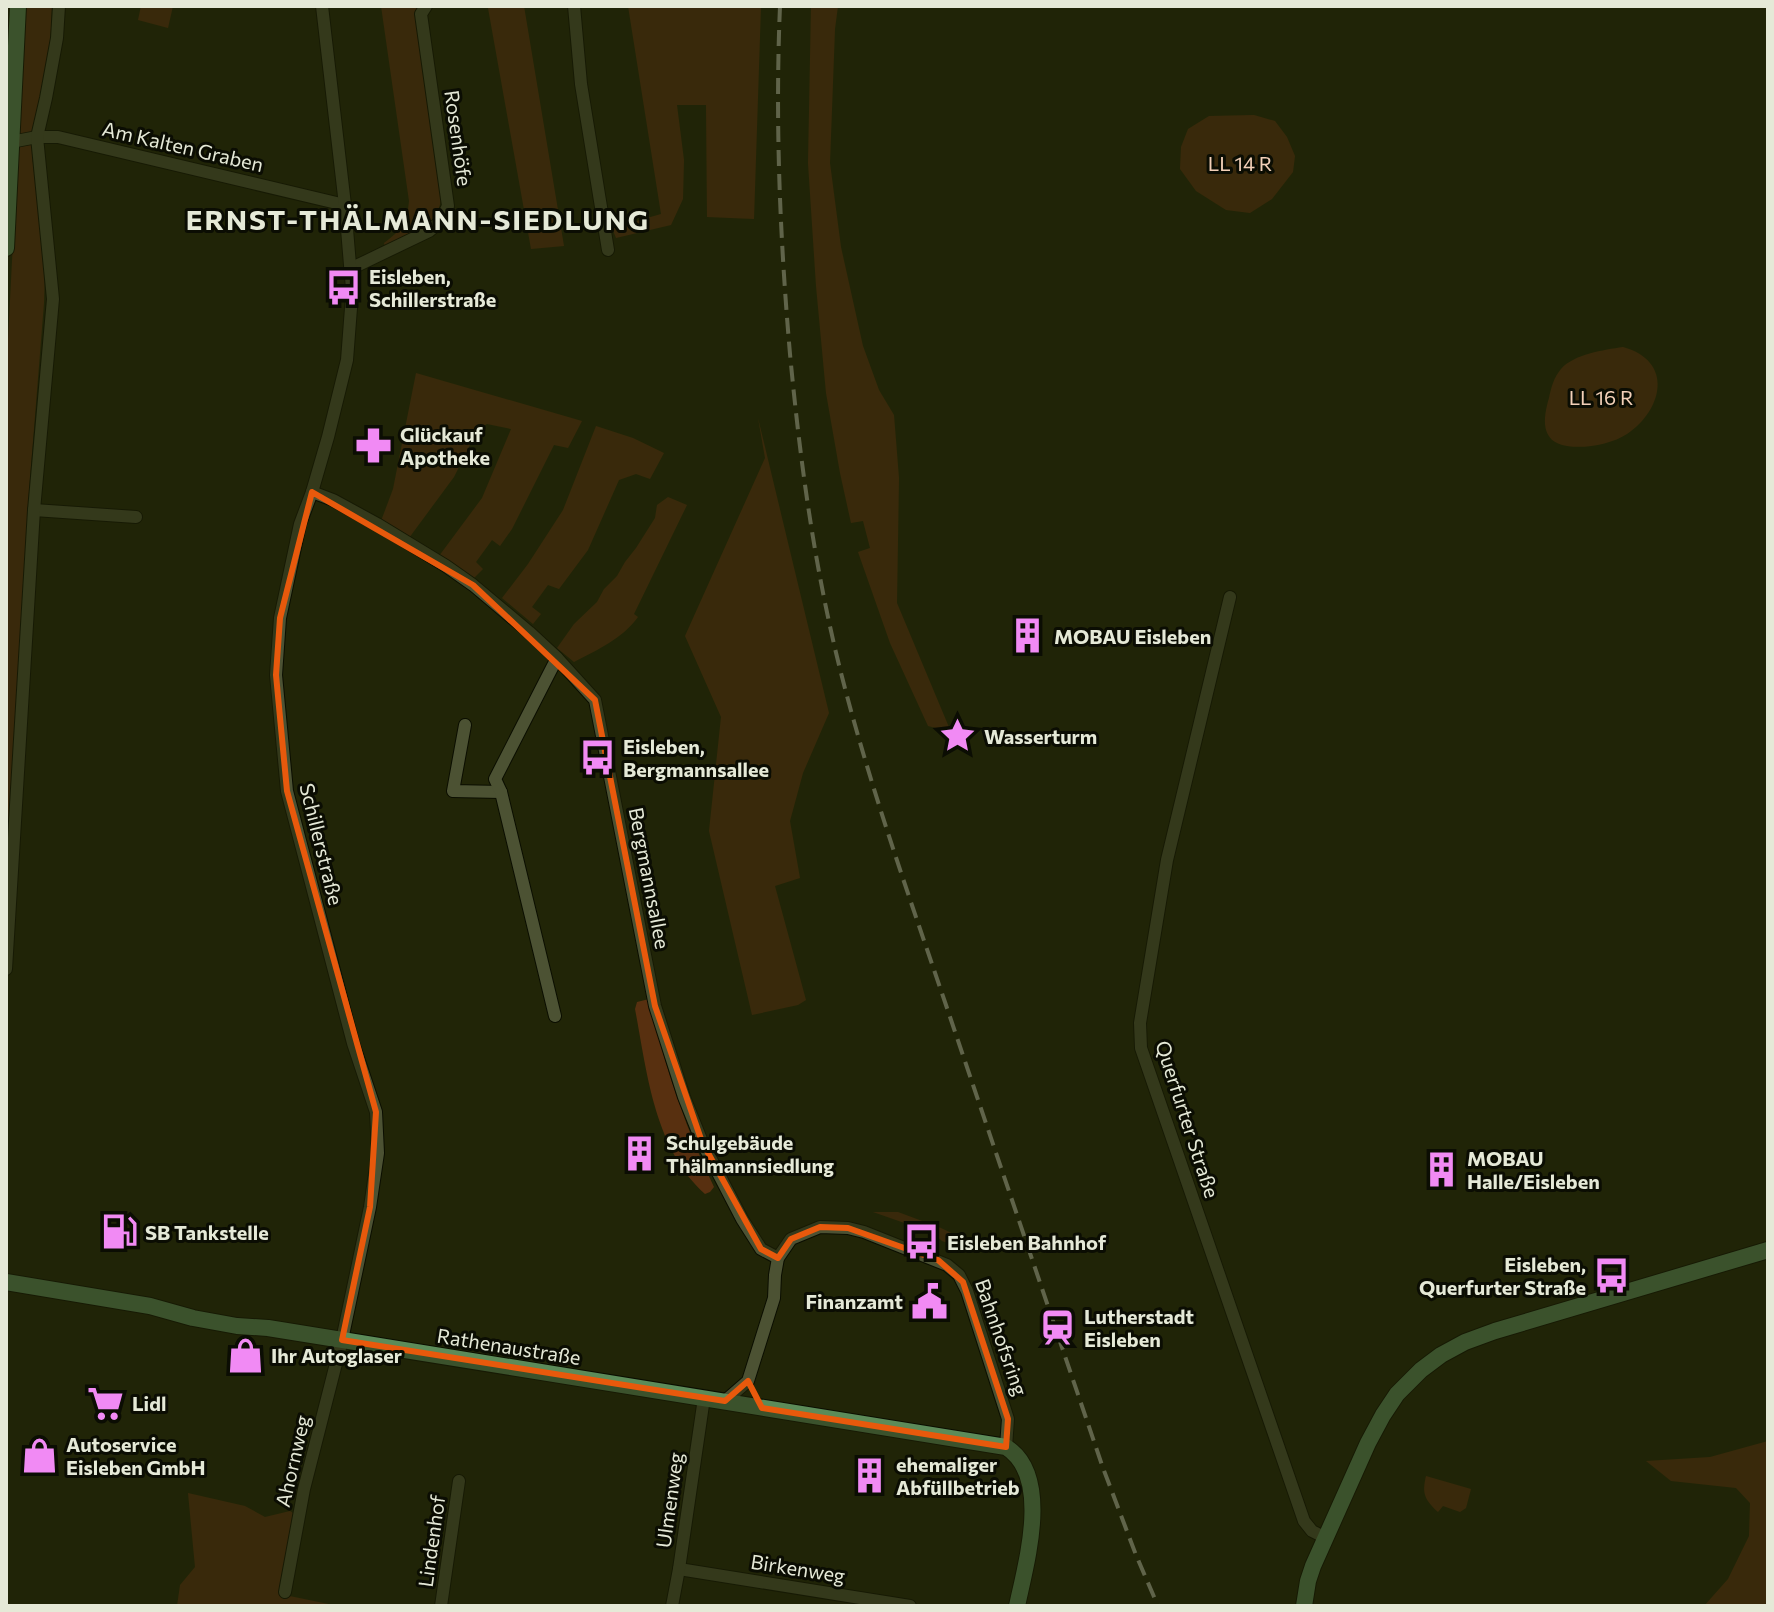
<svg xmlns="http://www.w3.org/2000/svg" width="1774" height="1612" viewBox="0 0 1774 1612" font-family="Commissioner,sans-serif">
<rect width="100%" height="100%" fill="#212507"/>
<!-- green -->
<g fill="#583010">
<polygon points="25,6 52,6 50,51 35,126 32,129 32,155 45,269 44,303 29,491 6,877 6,379"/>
<polygon points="141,6 173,6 168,28 138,20"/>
<path d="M381,6H419L417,8L442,193C438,231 416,233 385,248L384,243C401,230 407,224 409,201Z"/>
<polygon points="465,6 524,6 564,246 531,249 488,8 465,8"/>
<polygon points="628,6 761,6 754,219 707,217 706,105 677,105 684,160 683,199 671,225 616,238 612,228 661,214"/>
<polygon points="811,6 838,6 835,29 830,163 841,247 863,346 879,390 894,415 899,478 897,603 951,732 928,726 890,643 858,552 870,548 863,521 851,523 840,473 826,393 816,286 808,163"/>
<polygon points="1254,115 1275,121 1287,137 1295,156 1293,172 1272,199 1250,213 1226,210 1196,191 1180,169 1181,147 1188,129 1209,116"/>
<path d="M1623,347C1674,361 1663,410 1627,434C1612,444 1585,449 1567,446C1540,442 1543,418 1549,398C1551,388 1554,377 1561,369C1574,354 1604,350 1623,347Z"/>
<polygon points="416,373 582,421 568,448 554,445 512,529 500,546 492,540 476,562 483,569 474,578 439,556 482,498 511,429 487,424 478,429 454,477 409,538 381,521 393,489"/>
<polygon points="758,418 829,713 803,773 790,821 800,878 775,886 806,1000 798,1005 752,1015 709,831 721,717 685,636 765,458"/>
<polygon points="596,426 633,438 664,453 650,479 636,474 619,480 588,550 559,589 548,585 532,607 541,614 533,624 502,598 528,564 563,510"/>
<path d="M668,497L687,505L634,614L638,617C622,639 597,650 574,662L557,648L574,624L597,602L604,589L617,576L625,562L636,548L655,518L657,505Z"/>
<path d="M649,999C664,1064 685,1127 714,1187L710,1192L705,1194C654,1148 647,1072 635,1009L637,1002Z"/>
<polygon points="873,1212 898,1212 941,1228 968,1241 965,1246 961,1248 942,1241 933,1233"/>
<polygon points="1768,1441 1768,1606 1704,1606 1728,1579 1749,1536 1750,1503 1736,1488 1671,1481 1646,1461 1710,1457"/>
<path d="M1426,1476L1471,1489L1466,1508L1460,1512L1443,1506L1438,1512C1424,1499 1422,1493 1426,1476Z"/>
<polygon points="188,1493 245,1506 265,1517 290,1511 296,1515 280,1594 338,1606 177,1606 180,1585 195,1567"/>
</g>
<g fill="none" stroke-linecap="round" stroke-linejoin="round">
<defs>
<g id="minor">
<polyline points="574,6 581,84 608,250"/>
<polyline points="11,142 37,137 58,137 345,205"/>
<polyline points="350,269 429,231 440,222 448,206 421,14 426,6"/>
<polyline points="312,492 333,500 377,524 446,566 473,585 529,632 557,658 595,700 655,1006 684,1097 702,1142 742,1219 761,1249 778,1258"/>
<polyline points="34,510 136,517"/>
<polyline points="1230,597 1167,860 1140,1023 1141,1048 1304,1521 1312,1531 1326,1538"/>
<polyline points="465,725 453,791 501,792"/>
<polyline points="6,969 34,510 53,299 37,137 46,98 57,38 59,6"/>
<polyline points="555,1016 501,792 495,779 557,658"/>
<polyline points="725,1401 748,1381 774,1298 775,1275 778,1258 791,1239 820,1227 848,1228 864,1232 947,1265 959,1275 967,1291 1008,1419 1006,1447"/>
<polyline points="679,1569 910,1606"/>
<polyline points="285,1592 304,1489 342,1340 370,1207 378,1153 376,1112 353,1043 287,791 276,675 280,618 300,524 312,492 328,437 347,360 351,308 352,289 345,205 322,6"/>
<polyline points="441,1606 459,1481"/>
<polyline points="672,1606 679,1569 704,1398"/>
</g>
<g id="major">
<polyline points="6,248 18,6"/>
<path d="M6,1282L150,1306L193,1318L237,1326L268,1328L1006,1447C1052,1476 1026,1563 1017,1606"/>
<polyline points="1304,1606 1308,1581 1313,1566 1368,1443 1383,1415 1397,1394 1421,1370 1441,1355 1465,1342 1495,1331 1768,1250"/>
</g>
</defs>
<!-- minor casing -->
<use href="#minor" stroke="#0b0e00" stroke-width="14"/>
<!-- major casing -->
<use href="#major" stroke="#0b0e00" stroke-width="18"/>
<!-- minor -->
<use href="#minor" stroke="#4c5233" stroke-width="12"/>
<!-- major -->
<use href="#major" stroke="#5c8b59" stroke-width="16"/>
<!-- rail -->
<path stroke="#adb19c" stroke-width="4" stroke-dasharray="16 8" stroke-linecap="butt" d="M780,6C775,122 780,239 790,354C800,460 814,565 840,669C869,784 909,896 947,1008C999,1162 1051,1315 1103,1468L1136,1555L1158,1606"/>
</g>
<!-- marked area -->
<path d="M0 0H1774V1612H0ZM312,492L473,585L595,700L655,1006L702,1142L761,1249L778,1258L791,1239L820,1227L848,1228L938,1260L963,1282L1008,1419L1006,1447L762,1408L748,1381L725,1401L342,1340L370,1207L376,1112L287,791L276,675L280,618Z" fill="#212507" fill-opacity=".55" fill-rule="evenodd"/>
<path fill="none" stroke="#e8590c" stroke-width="6" stroke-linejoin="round" d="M312,492L473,585L595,700L655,1006L702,1142L761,1249L778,1258L791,1239L820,1227L848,1228L938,1260L963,1282L1008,1419L1006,1447L762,1408L748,1381L725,1401L342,1340L370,1207L376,1112L287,791L276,675L280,618Z"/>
<!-- icons -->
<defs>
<symbol id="bus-bare" viewBox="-9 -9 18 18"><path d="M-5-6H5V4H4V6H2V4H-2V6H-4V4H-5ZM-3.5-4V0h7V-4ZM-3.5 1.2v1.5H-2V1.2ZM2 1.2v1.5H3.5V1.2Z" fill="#f18af4" stroke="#0b0d03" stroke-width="2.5" paint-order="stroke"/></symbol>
<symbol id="pharmacy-bare" viewBox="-9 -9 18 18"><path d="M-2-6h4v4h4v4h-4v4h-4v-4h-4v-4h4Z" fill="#f18af4" stroke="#0b0d03" stroke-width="2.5" paint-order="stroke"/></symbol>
<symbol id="building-bare" viewBox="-9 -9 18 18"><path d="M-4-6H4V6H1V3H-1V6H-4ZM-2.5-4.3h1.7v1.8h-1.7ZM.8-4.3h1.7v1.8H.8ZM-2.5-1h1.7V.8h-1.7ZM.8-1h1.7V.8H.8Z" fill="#f18af4" stroke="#0b0d03" stroke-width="2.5" paint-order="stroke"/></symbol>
<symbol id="sight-bare" viewBox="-9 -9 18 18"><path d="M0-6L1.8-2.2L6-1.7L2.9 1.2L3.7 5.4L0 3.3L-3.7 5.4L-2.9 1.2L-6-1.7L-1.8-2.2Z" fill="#f18af4" stroke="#0b0d03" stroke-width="2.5" paint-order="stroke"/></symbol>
<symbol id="fuel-bare" viewBox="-9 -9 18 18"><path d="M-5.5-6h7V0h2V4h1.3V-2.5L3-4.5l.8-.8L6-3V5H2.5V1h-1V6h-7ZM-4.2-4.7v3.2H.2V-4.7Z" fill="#f18af4" stroke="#0b0d03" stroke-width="2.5" paint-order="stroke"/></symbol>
<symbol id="civic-bare" viewBox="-9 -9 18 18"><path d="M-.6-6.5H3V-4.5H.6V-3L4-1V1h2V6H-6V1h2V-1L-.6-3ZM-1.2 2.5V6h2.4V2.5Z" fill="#f18af4" stroke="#0b0d03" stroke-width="2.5" paint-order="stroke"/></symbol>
<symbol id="station-bare" viewBox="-9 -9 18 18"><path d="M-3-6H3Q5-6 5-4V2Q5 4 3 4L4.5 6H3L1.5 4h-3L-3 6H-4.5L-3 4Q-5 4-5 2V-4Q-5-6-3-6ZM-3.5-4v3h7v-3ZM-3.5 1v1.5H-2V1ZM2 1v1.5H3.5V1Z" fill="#f18af4" stroke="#0b0d03" stroke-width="2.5" paint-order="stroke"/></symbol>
<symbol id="shop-bare" viewBox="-9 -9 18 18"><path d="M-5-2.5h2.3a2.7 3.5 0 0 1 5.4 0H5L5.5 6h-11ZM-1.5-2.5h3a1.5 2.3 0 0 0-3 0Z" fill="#f18af4" stroke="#0b0d03" stroke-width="2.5" paint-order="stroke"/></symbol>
<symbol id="supermarket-bare" viewBox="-9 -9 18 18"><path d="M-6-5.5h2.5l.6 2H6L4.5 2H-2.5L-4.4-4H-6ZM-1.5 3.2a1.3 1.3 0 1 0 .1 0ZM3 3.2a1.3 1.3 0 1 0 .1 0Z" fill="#f18af4" stroke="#0b0d03" stroke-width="2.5" paint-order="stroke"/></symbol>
</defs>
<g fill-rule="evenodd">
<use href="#bus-bare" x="318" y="262" width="51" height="51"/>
<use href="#pharmacy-bare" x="348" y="420" width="51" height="51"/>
<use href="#building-bare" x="1002" y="610" width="51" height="51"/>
<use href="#sight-bare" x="932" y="710" width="51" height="51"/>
<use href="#bus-bare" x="572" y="732" width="51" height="51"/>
<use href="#building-bare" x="614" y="1128" width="51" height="51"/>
<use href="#building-bare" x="1416" y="1144" width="51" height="51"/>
<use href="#fuel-bare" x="94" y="1206" width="51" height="51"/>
<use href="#bus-bare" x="896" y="1216" width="51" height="51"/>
<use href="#bus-bare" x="1586" y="1250" width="51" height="51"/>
<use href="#civic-bare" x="904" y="1276" width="51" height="51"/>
<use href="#station-bare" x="1032" y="1302" width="51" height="51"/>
<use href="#shop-bare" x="220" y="1330" width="51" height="51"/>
<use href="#supermarket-bare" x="80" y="1378" width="51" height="51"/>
<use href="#shop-bare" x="14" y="1430" width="51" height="51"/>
<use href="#building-bare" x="844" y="1450" width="51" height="51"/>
</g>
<g text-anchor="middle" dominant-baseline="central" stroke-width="6" stroke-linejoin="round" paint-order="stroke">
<!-- street labels -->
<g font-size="20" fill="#e5e9d7" stroke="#0b0d03">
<text transform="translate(459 138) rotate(82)">Rosenhöfe</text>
<text transform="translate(183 146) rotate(13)">Am Kalten Graben</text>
<text transform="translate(322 844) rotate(76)">Schillerstraße</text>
<text transform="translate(650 878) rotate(79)">Bergmannsallee</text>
<text transform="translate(1188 1119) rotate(72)">Querfurter Straße</text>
<text transform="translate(1002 1337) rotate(71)">Bahnhofsring</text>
<text transform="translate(509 1346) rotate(9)">Rathenaustraße</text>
<text transform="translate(292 1461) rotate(-77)">Ahornweg</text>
<text transform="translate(669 1500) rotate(-82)">Ulmenweg</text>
<text transform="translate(431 1541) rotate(-82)">Lindenhof</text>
<text transform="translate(798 1568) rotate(9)">Birkenweg</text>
</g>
<!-- park labels -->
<g font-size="20" fill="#f3d0b8" stroke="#0b0d03">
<text x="1240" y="163">LL 14 R</text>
<text x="1601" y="397">LL 16 R</text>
</g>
<!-- poi labels -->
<g font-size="20" font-weight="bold" fill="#e5e9d7" stroke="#0b0d03" text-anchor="start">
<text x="369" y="276">Eisleben,<tspan x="369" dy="23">Schillerstraße</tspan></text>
<text x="400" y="434">Glückauf<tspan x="400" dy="23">Apotheke</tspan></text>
<text x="1054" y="636">MOBAU Eisleben</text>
<text x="984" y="736">Wasserturm</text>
<text x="623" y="746">Eisleben,<tspan x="623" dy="23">Bergmannsallee</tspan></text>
<text x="666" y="1142">Schulgebäude<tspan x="666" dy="23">Thälmannsiedlung</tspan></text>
<text x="1467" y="1158">MOBAU<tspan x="1467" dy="23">Halle/Eisleben</tspan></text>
<text x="145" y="1232">SB Tankstelle</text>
<text x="947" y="1242">Eisleben Bahnhof</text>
<text x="1586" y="1264" text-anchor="end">Eisleben,<tspan x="1586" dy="23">Querfurter Straße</tspan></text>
<text x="903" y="1301" text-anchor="end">Finanzamt</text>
<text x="1084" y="1316">Lutherstadt<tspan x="1084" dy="23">Eisleben</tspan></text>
<text x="271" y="1355">Ihr Autoglaser</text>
<text x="132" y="1403">Lidl</text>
<text x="66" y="1444">Autoservice<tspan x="66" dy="23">Eisleben GmbH</tspan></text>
<text x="896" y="1464">ehemaliger<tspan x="896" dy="23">Abfüllbetrieb</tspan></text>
</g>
<!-- district labels -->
<g font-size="28" font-weight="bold" letter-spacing="2" fill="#e5e9d7" stroke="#0b0d03">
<text x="418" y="219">ERNST-THÄLMANN-SIEDLUNG</text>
</g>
</g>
<!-- border -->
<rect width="1774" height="1612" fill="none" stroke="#e5e9d7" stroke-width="16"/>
</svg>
